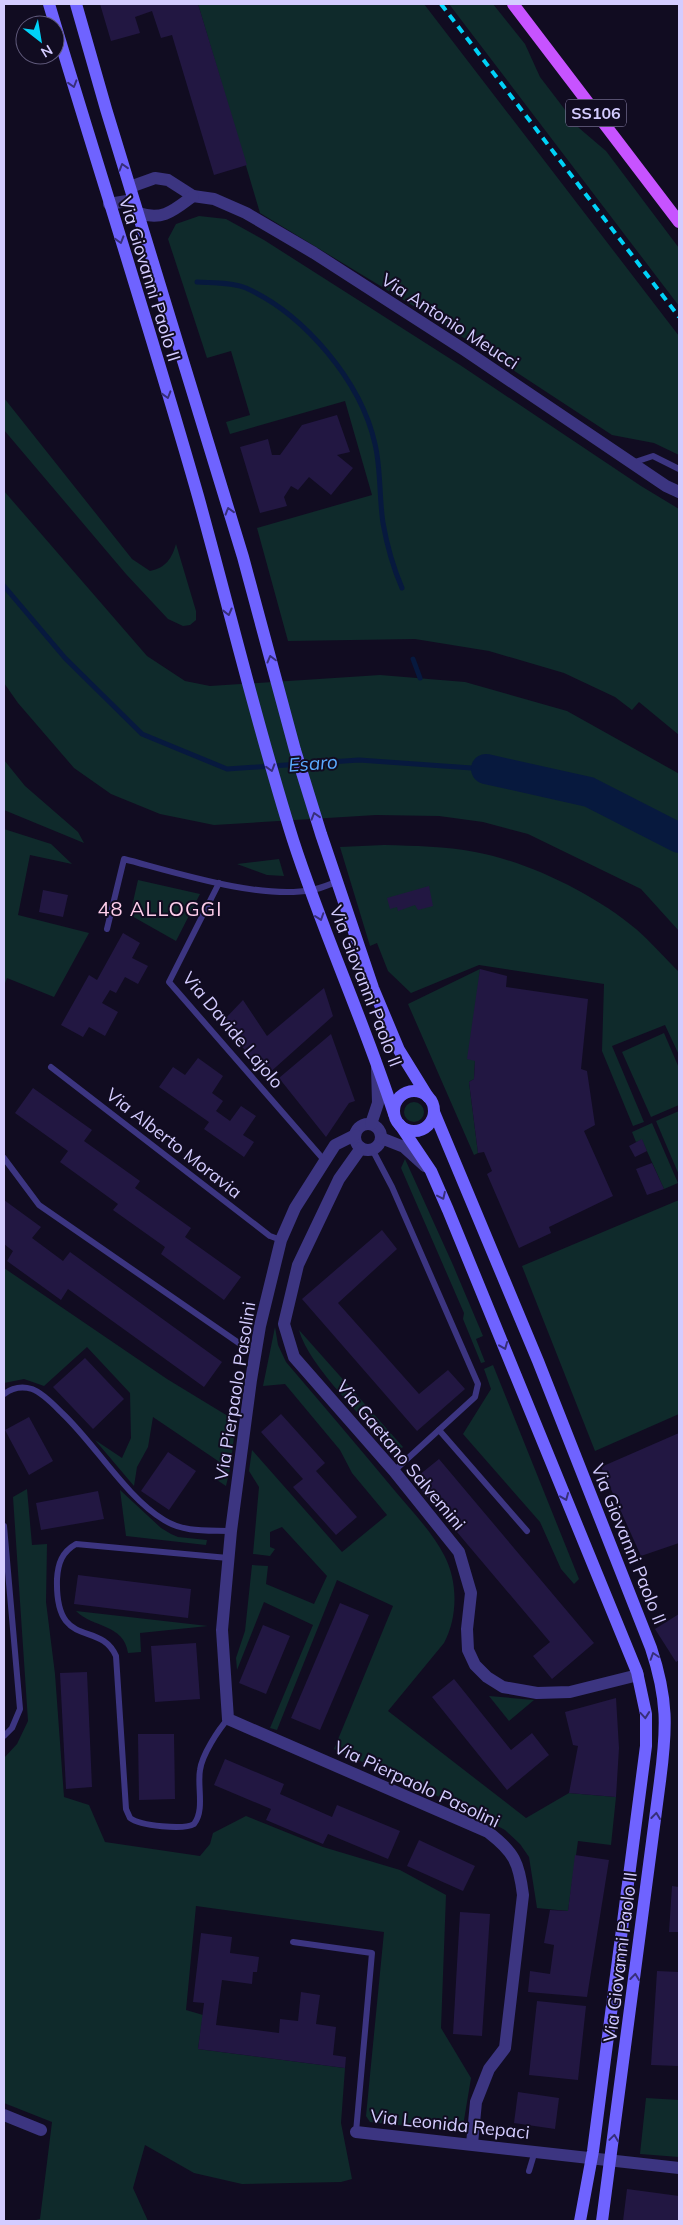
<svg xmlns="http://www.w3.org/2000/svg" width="683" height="2225" viewBox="0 0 683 2225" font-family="Mulish,sans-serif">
<rect width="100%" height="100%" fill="#110c21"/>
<!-- green -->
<g fill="#0f2a2b">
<polygon points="198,4 424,4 679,336 679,455 654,443 612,435 435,319 260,213"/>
<polygon points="449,4 493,4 525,44 540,77 579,128 606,151 679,248 679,306"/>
<polygon points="199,216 226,219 264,240 460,365 641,486 679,509 679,735 639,702 632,710 615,697 564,673 489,651 415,639 288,641 257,528 372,495 345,401 230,434 226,422 250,415 231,351 207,358 168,239 176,224"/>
<path d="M4,398L132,559L150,571C166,568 172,558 176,544L196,611V620L190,625L183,626L168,619L126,574L4,430Z"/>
<polygon points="4,491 147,656 185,681 210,686 380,675 465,682 567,711 676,772 679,774 679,931 641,889 528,834 483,822 439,816 376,815 214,825 160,814 111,794 74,768 18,703 4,683"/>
<polygon points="4,760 25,786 78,832 84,843 4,810"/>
<polygon points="4,829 51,844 72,864 30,855 18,915 89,933 54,997 7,978 4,986"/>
<path d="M384,845C415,846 445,846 475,852C529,862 594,894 636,929C651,942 665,958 679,972V1055L665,1025L612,1046L644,1122L633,1126L602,1051L604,984L479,965L411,993L388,971L377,943L370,946L340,847Z"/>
<polygon points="279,859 284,876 267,875 237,864"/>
<polygon points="138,880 200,894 176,941 130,915"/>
<polygon points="480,969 474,1079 469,1082 478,1153 474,1155 408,1004"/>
<polygon points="664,1033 679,1068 679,1105 651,1117 622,1052"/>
<circle cx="414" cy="1112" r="10"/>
<polygon points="679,1111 679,1175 656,1121"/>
<polygon points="652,1123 678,1183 664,1189 642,1140 636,1142 632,1132"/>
<polygon points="405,1159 453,1265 483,1336 476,1339 485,1362 481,1363 463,1319 464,1313 401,1168"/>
<polygon points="679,1200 679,1414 595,1451 522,1266"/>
<polygon points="4,1268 167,1379 236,1421 230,1469 226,1486 217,1480 224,1465 153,1417 148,1447 137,1467 134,1486 95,1440 122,1458 131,1438 130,1393 87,1347 44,1386 24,1379 4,1383"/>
<path d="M275,1327L278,1345L286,1362C321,1403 356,1444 390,1485C408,1507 431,1530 444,1555C458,1581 458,1617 444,1643L388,1711L526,1818L569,1793L616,1797L611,1845L578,1841L568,1911L537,1908L529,1857L520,1844L505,1830L466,1809L334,1749L393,1606L337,1580L277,1730L270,1728L313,1625L264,1602L237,1670L236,1658L245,1631L252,1565L268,1566L266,1584L314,1604L327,1576L282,1527L270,1532V1547L275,1549L270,1556L253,1554L259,1487L249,1471L252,1450L342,1552L387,1515L352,1473L340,1450L285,1384L263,1386Z"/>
<path d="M299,1330L403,1447L395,1453C368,1422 309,1367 299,1330Z"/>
<polygon points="493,1365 579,1579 574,1584 561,1569 540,1522 463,1434 491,1389 484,1369"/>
<polygon points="27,1489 32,1545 47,1544 46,1602 55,1674 64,1797 89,1805 105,1842 200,1856 210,1844 213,1833 246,1816 323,1847 400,1870 446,1895 441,2028 471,2078 462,2132 370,2122 366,2116 384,1932 196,1906 186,2010 203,2015 198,2049 345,2068 341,2123 352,2179 341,2182 242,2184 194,2173 145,2145 133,2188 148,2221 32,2221 40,2219 52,2122 4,2103 4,1758 17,1744 28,1721 13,1497"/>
<polygon points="120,1490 161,1528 171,1534 178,1537 207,1540 206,1545 126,1536"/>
<path d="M76,1611L208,1626L140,1633L141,1652L128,1653C124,1624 93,1628 76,1611Z"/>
<polygon points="489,1696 534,1700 509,1721"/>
<polygon points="646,2098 679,2100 679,2157 640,2154"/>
</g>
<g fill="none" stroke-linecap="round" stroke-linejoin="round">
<!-- stream -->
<g stroke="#07193e" stroke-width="5">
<path d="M197,282C213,283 231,282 246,288C304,314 361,381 375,444C381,469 379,497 383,523C387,546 393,567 402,588"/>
<polyline points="4,586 65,658 142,734 227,769 359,760 486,769"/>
<polyline points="413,659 420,678"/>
</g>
<!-- river -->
<polyline stroke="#07193e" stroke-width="30" points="486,769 589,792 679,838"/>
</g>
<!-- building -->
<g fill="#221742">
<polygon points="100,4 198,4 247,165 214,175 172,35 161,38 152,11 135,17 140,33 111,41"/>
<polygon points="337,415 350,452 337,455 353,468 331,495 309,477 298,490 291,486 284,497 287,506 260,513 240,447 268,439 272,455 280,455 302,425"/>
<polygon points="429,886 433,906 418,910 415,905 398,911 397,907 390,909 387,898"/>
<polygon points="43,890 68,895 63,917 39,912"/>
<polygon points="123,933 140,943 132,958 148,966 138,984 125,977 116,993 110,990 102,1003 118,1012 105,1036 89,1027 83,1037 61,1025 89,975 97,980"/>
<polygon points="480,969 507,976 506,987 588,999 581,1069 587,1071 595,1125 584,1131 613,1196 549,1227 551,1233 519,1248 487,1174 492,1171 484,1152 478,1153 469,1082 474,1079 475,1061 467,1059"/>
<polygon points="324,988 333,1016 267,1075 221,1023 243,1000 267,1036"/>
<polygon points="331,1034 355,1101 349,1103 326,1137 279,1078"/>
<polygon points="198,1058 223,1076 212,1093 223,1101 216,1111 230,1121 241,1106 256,1116 243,1135 254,1142 244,1157 204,1129 209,1122 159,1087 173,1067 185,1075"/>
<polygon points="33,1088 92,1130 84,1141 140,1181 135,1188 191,1228 185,1237 241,1277 224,1300 161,1254 165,1247 113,1210 118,1204 60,1162 68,1151 15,1113"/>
<polygon points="642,1139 647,1151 635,1157 629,1146"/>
<polygon points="652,1163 664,1189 647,1195 636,1169"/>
<polygon points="4,1200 41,1227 32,1238 63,1261 70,1252 222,1362 204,1387 68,1289 61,1300 7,1261 13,1251 4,1244"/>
<polygon points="382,1230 397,1249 338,1303 419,1394 448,1370 465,1389 417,1431 302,1299"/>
<polygon points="85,1358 124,1399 93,1429 53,1387"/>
<polygon points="281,1414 325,1463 316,1471 357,1517 336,1535 293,1487 303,1479 261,1432"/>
<polygon points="29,1417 53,1461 29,1475 5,1430"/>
<polygon points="679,1433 679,1543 641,1556 601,1467"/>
<polygon points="168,1452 196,1471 169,1510 141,1491"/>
<polygon points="439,1459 594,1643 552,1679 533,1656 550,1642 413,1480"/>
<polygon points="98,1491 104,1519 41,1530 36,1503"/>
<polygon points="78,1575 191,1589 188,1618 74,1604"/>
<polygon points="340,1603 369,1615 320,1730 291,1718"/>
<polygon points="679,1614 679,1660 676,1662 655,1629"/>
<polygon points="263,1625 290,1636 266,1694 239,1683"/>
<polygon points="196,1643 200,1699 155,1702 151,1646"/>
<polygon points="87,1672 92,1787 66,1789 60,1673"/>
<polygon points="454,1679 511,1750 532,1733 549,1755 507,1790 432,1697"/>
<polygon points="616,1698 619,1748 616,1797 569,1793 578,1746 573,1745 565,1712"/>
<polygon points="138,1734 174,1734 175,1799 139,1800"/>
<polygon points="225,1759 284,1784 280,1794 332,1817 337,1805 400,1831 388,1859 328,1834 323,1844 266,1820 271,1809 214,1785"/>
<polygon points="419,1840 475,1866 463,1891 407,1866"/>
<polygon points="575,1855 609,1860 587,1997 528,1992 530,1971 550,1974 554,1945 544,1943 550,1910 568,1911"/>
<polygon points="672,1886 679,1887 679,1932 669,1932"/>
<polygon points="460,1912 490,1914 482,2036 453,2034"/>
<polygon points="201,1933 232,1937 230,1953 259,1957 257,1972 253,1972 252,1984 222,1980 216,2025 279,2033 280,2019 298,2021 301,1992 320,1995 316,2024 336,2027 333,2055 346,2057 345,2068 198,2049 204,2003 193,2002"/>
<polygon points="657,1971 679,1972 679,2066 651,2065"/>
<polygon points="537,2001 586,2006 578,2080 529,2075"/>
<polygon points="518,2092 559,2098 555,2129 514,2123"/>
<polygon points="627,2189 679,2196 679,2221 623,2221"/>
</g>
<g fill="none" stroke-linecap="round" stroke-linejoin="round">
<!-- lane -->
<g stroke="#3c3581" stroke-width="6">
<polyline points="632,463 653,456 679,469"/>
<polyline points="219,883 169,982 324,1160"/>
<path d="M107,929L124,859C174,872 261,900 311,890C320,889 328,885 336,882"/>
<polyline points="51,1067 270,1236 281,1240"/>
<polyline points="372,1149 392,1187 478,1384 475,1397 394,1471"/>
<polyline points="4,1158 39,1205 246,1348 256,1350"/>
<path d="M4,1394C12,1388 22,1386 32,1389C43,1393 54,1405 62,1413C95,1444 126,1497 164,1520C185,1533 208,1530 231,1531"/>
<polyline points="439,1430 527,1531"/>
<polyline points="4,1526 20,1709 12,1728 4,1736"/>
<path d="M228,1719C218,1730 202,1755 200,1770C197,1786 205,1810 194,1824C184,1830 140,1826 130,1818L126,1809L116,1656C100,1619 55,1652 57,1579C58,1563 62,1552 76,1544L228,1558"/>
<polyline points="293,1942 372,1953 356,2132"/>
<polyline points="529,2171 535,2151"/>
</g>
<!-- street -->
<g stroke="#3c3581" stroke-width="12">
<polyline points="130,187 155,178 168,180 193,196 214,199 246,213 314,253 463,349 666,486 679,492"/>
<polyline points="109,204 133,200"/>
<path d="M138,213C163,221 173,211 193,196"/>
<circle cx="368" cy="1137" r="13"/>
<polyline points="371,1124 378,1103 377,1067"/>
<path d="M355,1135L335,1145L295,1208L281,1240L260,1326L251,1380L231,1531L222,1630L228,1719L488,1832C514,1852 519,1862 523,1895L505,2048L489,2069L476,2102L472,2144"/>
<polyline points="381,1138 404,1147 425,1166"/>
<polyline points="361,1148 339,1179 298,1265 284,1324 294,1357 394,1471 459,1552 471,1593 467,1629 468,1650 475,1665 487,1677 503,1687 537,1693 570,1692 638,1675"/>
<polyline points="4,2115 41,2130"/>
<polyline points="356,2132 679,2168"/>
</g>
<!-- secondary -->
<g stroke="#6f63ff" stroke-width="12">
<path d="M49,4C98,168 151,331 198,496C230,611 257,726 293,840C323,933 364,1021 394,1114"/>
<polyline points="76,4 106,109 243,557 295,750 321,834 373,988 399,1050 428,1097"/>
<circle cx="414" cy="1111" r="20"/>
<path d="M434,1112L538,1361L651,1648C668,1699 667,1728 660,1781L602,2221"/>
<polyline points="400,1125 431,1171 448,1210 637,1672 646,1714 646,1746 593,2151 580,2221"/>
</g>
<!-- primary -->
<polyline stroke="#c753ff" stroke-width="12" points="513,4 679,222"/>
<!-- rail -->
<polyline stroke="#00d2f7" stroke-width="4" stroke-dasharray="8 6" stroke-linecap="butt" points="441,4 679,317"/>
</g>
<!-- one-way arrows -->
<defs><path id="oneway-chevron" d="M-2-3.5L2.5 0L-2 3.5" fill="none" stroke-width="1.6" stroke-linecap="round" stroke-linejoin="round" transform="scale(1.25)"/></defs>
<g stroke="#372f7a">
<use href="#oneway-chevron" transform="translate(73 84) rotate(73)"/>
<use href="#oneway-chevron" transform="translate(123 167) rotate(-107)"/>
<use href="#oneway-chevron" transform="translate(120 240) rotate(73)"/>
<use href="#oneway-chevron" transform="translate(167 395) rotate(73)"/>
<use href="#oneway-chevron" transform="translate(229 511) rotate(-107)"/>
<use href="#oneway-chevron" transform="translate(228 612) rotate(76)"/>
<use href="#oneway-chevron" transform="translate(271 659) rotate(-105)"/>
<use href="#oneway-chevron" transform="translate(271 768) rotate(73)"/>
<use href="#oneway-chevron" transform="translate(315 816) rotate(-107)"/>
<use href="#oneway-chevron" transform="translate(320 917) rotate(71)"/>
<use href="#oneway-chevron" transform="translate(442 1196) rotate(65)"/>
<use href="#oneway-chevron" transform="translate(504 1346) rotate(68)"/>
<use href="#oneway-chevron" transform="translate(565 1497) rotate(68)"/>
<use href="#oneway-chevron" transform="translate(654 1656) rotate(-108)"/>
<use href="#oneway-chevron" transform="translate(645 1715) rotate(85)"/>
<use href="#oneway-chevron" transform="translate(656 1816) rotate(-83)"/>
<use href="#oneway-chevron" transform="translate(635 1977) rotate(-83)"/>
<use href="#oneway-chevron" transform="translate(614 2138) rotate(-82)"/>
</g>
<g text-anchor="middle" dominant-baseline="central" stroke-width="4" stroke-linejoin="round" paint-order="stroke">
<!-- shield labels -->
<rect fill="#110c21" stroke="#9a92bc" stroke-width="1" x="566" y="99.5" width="60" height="27" rx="4"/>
<g font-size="16" font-weight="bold" fill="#d4ccff">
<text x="596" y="113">SS106</text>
</g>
<!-- street labels -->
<g font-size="18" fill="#d4ccff" stroke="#110c21">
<text transform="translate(150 279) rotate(73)">Via Giovanni Paolo II</text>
<text transform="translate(450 321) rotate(33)">Via Antonio Meucci</text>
<text transform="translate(366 986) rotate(69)">Via Giovanni Paolo II</text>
<text transform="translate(233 1030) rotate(50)">Via Davide Lajolo</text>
<text transform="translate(174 1143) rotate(38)">Via Alberto Moravia</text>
<text transform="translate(235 1391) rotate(-81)">Via Pierpaolo Pasolini</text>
<text transform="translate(401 1455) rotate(50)">Via Gaetano Salvemini</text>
<text transform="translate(629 1544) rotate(68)">Via Giovanni Paolo II</text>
<text transform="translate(417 1784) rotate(25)">Via Pierpaolo Pasolini</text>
<text transform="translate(620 1957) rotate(-83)">Via Giovanni Paolo II</text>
<text transform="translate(450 2124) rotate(6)">Via Leonida Repaci</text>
</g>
<!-- water labels -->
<g font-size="19" font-style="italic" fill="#5aaaff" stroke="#110c21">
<text transform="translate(313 763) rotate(-4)">Esaro</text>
</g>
<!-- quarter labels -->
<g font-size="20" letter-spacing="1" fill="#ffceeb" stroke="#110c21">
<text x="160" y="908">48 ALLOGGI</text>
</g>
</g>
<!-- border -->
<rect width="683" height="2225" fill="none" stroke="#d4ccff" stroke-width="10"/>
<!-- north arrow -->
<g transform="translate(40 40) rotate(149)"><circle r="24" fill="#110c21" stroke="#5f597a"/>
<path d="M0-4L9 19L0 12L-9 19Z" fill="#00d2f7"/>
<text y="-8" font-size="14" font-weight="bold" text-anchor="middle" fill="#d4ccff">N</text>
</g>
</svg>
